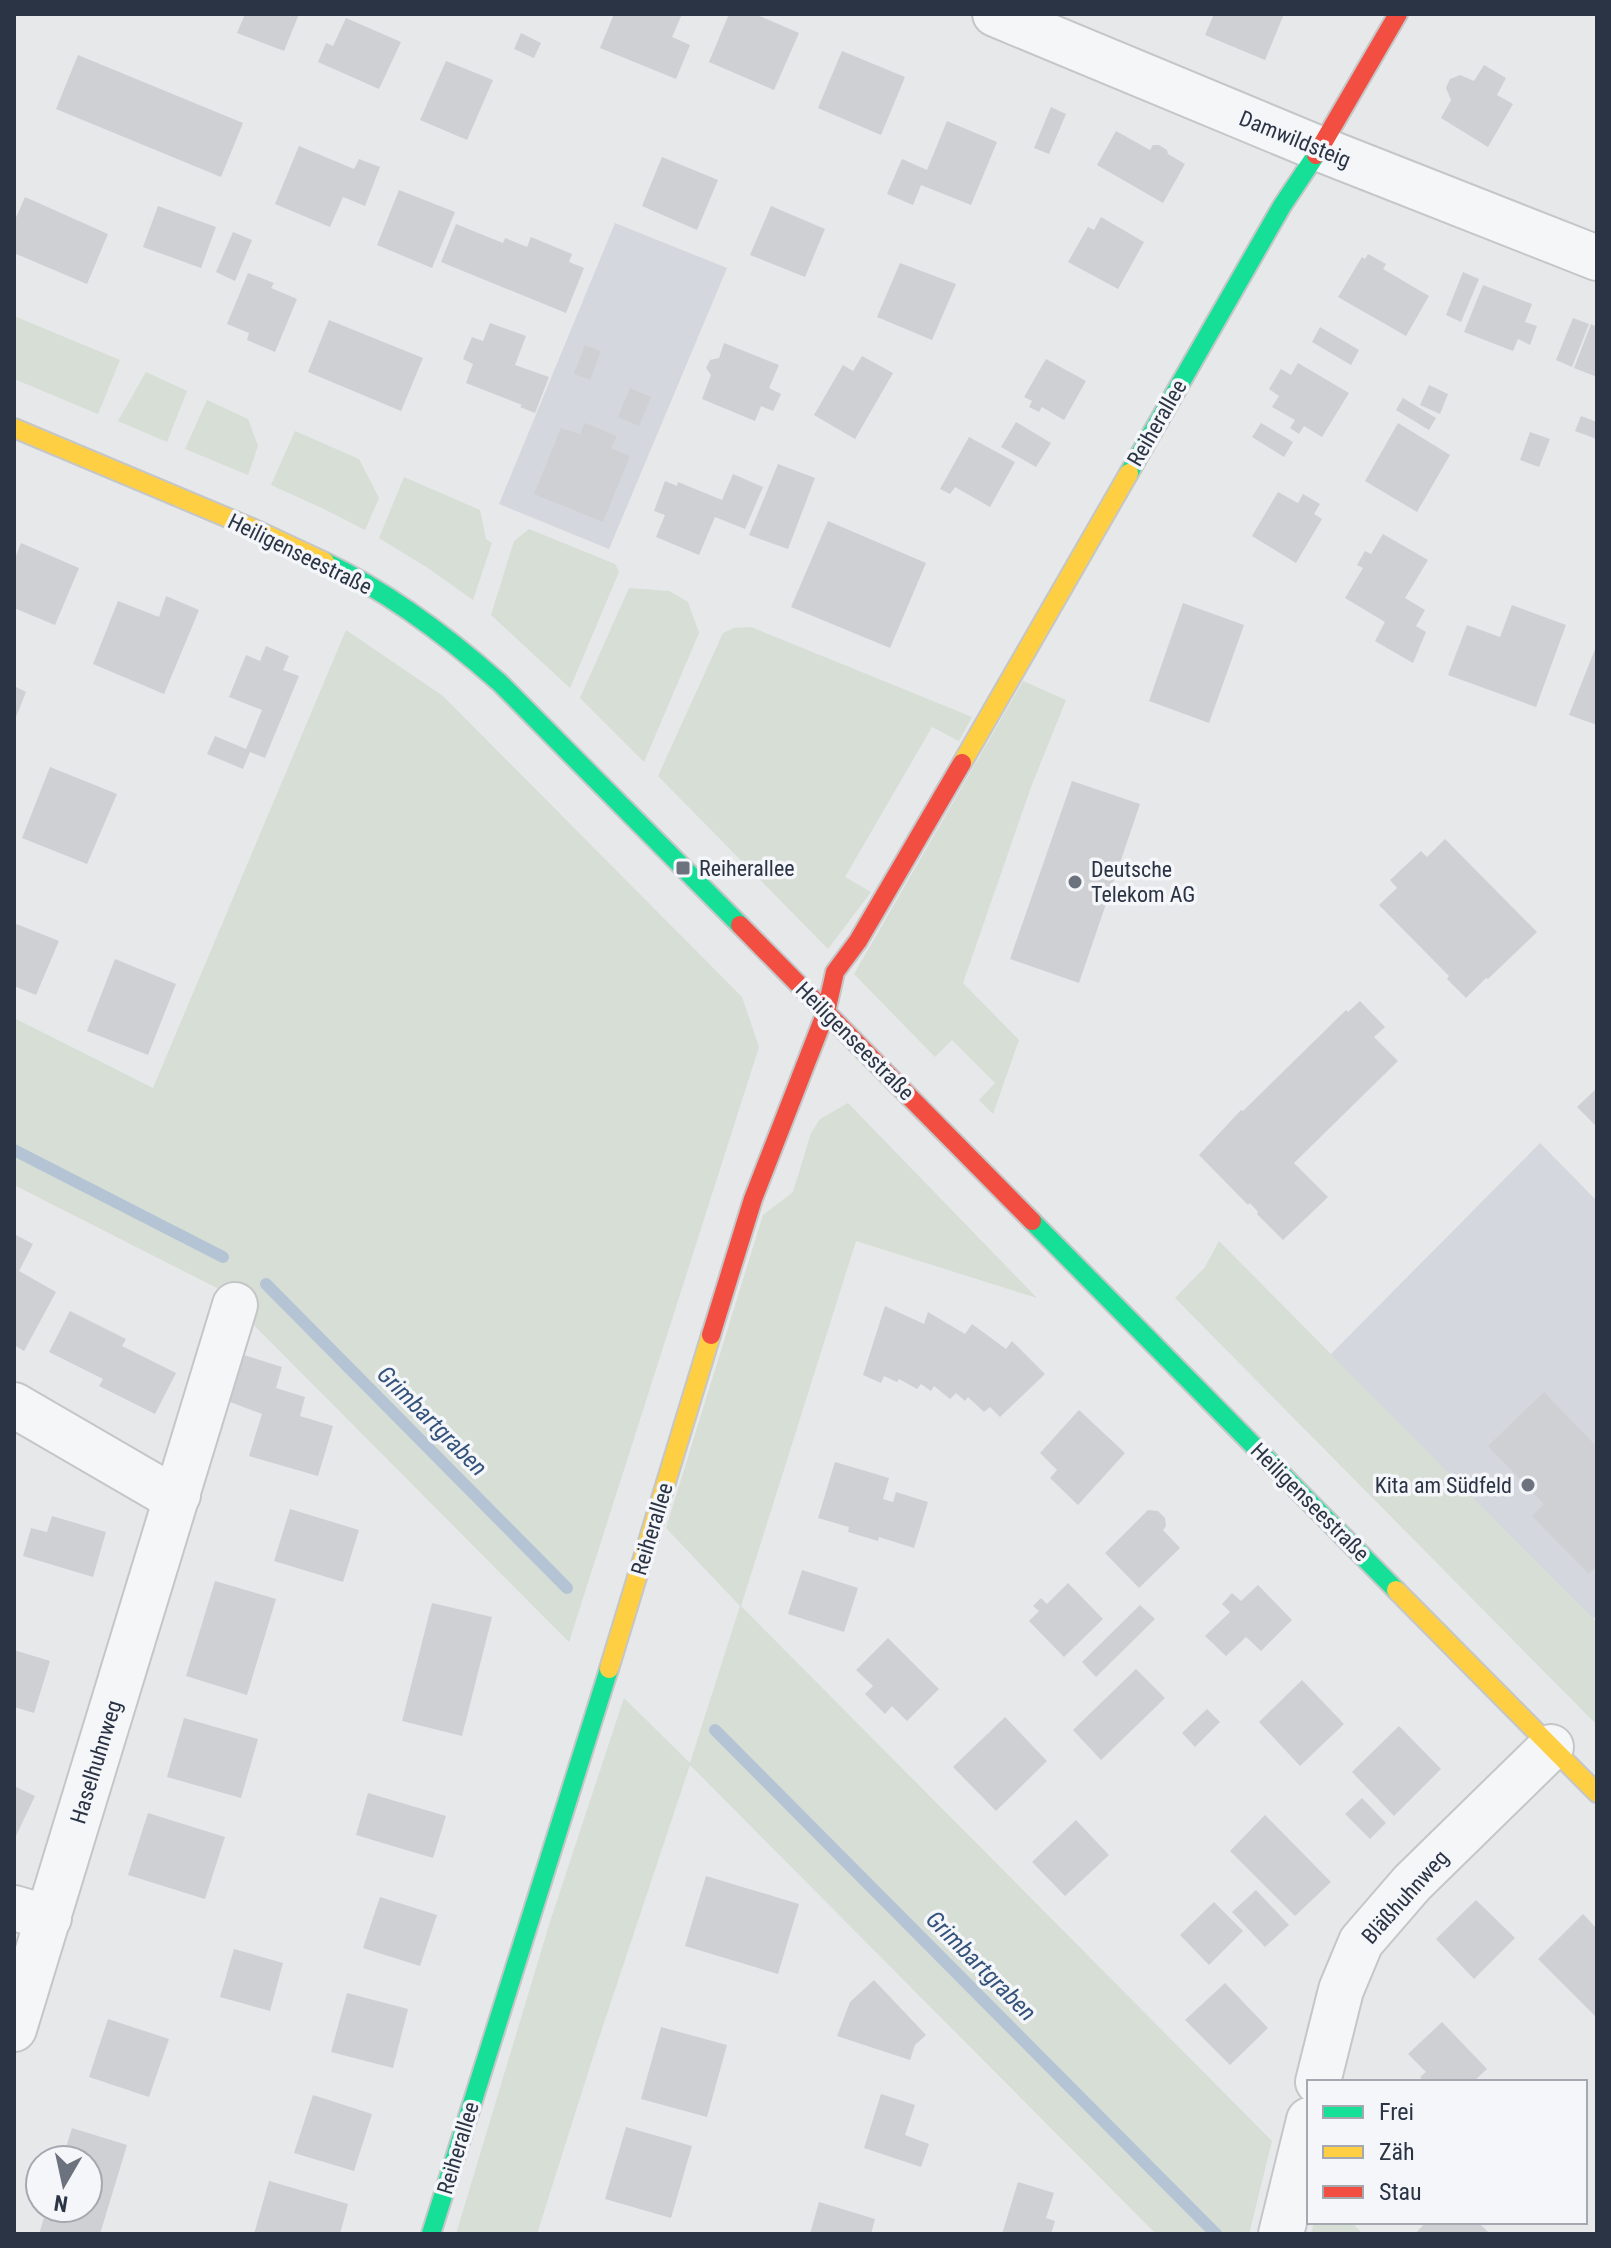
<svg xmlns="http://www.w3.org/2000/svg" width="1611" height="2248" viewBox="0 0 1611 2248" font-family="'Roboto Condensed',sans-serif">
<rect width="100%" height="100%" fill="#e6e8ea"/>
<!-- built -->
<g fill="#d4d7dd">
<polygon points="615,223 727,268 609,549 499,504"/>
<polygon points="1540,1143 1597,1201 1597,1615 1593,1619 1330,1355"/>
</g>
<!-- green -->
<g fill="#d6ded6">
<polygon points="14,316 120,360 98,414 14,379"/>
<polygon points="146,372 187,391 167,442 118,421"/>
<polygon points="207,400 248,419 258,446 248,475 185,449"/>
<polygon points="295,431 359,459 379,498 365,530 324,509 271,485"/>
<polygon points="404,477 480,510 486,539 492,543 473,600 428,568 379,538"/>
<polygon points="529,529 615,564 619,572 570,688 491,615 514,541"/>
<polygon points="629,588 669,591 688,602 699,633 644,762 580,698"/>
<polygon points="751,627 972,717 959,741 932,727 845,877 871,892 828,949 658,776 723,633 734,628"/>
<polygon points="346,630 443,696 742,997 759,1047 569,1642 217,1288 14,1185 14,1018 153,1088"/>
<polygon points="1023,681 1066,700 1031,787 963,983 1019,1040 993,1114 979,1100 995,1083 952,1040 935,1057 854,974"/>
<polygon points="848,1103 1037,1298 856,1241 741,1606 1272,2141 1249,2234 1156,2234 690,1765 599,2038 537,2234 456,2234 549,1925 624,1698 690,1763 740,1606 666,1528 763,1215 793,1192 811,1133 820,1119"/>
<polygon points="1219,1241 1597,1623 1597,1725 1175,1298 1205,1267"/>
<polygon points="1314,2222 1351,2222 1363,2234 1311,2234"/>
</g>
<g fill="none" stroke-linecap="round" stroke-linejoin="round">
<!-- stream -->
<g stroke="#b4c4d5" stroke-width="12">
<polyline points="14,1150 223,1257"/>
<polyline points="266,1284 567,1588"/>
<polyline points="715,1730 1216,2234"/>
</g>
</g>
<!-- building -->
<g fill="#ced0d3">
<polygon points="245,14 299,14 284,51 237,33"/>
<polygon points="614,14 682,14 672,37 690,45 676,79 600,48"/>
<polygon points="729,14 755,14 799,33 774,90 709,62"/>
<polygon points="1214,14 1284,14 1265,60 1205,35"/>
<polygon points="346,18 401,42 379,89 318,62 326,43 333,46"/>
<polygon points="521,33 541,43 534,58 514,49"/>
<polygon points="842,51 905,77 881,135 818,108"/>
<polygon points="78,55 243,123 221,177 56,109"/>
<polygon points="446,61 493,80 467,140 420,120"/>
<polygon points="1484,65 1506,78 1497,95 1513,104 1488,147 1441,118 1451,100 1446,88 1450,79 1460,75 1474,81"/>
<polygon points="1051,107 1066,114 1049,154 1034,148"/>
<polygon points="947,121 997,142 971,205 921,185 913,205 887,194 902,159 927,170"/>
<polygon points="1116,131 1150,150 1153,145 1159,145 1167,150 1168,154 1185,164 1163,203 1097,165"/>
<polygon points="299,146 354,169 359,159 380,167 365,206 343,197 330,227 275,204"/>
<polygon points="662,157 718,180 697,230 642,206"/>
<polygon points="399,190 455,212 432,268 377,245"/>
<polygon points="25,197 108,234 87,284 14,253 14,222"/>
<polygon points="158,206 216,227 201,268 143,247"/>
<polygon points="771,206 825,229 805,277 750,255"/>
<polygon points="1101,217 1144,242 1118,289 1068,262 1088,227 1094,230"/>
<polygon points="456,224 503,243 505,238 527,247 531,237 572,254 569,262 584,268 566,313 441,262"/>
<polygon points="233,232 252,240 235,281 216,272"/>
<polygon points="1368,254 1386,264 1383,269 1429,296 1406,336 1338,297 1362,257 1365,259"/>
<polygon points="900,263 956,284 932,340 877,317"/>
<polygon points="1463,272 1479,279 1461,322 1446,315"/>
<polygon points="248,273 274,283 271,288 297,299 275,352 247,340 249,333 227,324"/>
<polygon points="1483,285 1532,304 1525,322 1537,326 1530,345 1518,339 1513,351 1464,332"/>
<polygon points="1573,318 1589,324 1572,367 1556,360"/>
<polygon points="329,320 423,358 401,411 308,372"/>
<polygon points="490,323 526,336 515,365 549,377 535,413 520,407 522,405 466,383 473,364 463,359 472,337 483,341"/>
<polygon points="1591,324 1597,327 1597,377 1574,368"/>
<polygon points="1320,327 1359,350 1351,365 1312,342"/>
<polygon points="724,343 779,365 769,388 781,394 773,411 761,406 755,421 702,399 711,375 706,368 710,360 719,358"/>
<polygon points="585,345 601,351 590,380 574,374"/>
<polygon points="862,356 893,373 855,439 814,415 843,365 853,371"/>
<polygon points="1046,359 1086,381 1064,420 1042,407 1039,412 1029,407 1032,401 1024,397"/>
<polygon points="1298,363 1349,393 1322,437 1304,426 1299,434 1290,428 1295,420 1272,407 1279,396 1269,389 1281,369 1291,375"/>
<polygon points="1429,385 1448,394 1440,414 1420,405"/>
<polygon points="630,388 651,397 639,426 618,417"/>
<polygon points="1403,398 1436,418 1429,430 1396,410"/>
<polygon points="1581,416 1597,422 1597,439 1575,431"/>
<polygon points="1016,422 1051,443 1036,467 1001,447"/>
<polygon points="585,423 617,436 611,448 630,456 603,522 534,494 561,428 580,434"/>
<polygon points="1261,423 1293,442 1284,457 1252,437"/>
<polygon points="1398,423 1450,455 1417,512 1365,481"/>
<polygon points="1530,432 1550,439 1539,467 1520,460"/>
<polygon points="969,437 1015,462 990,507 955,487 950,494 940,489"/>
<polygon points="778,464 815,478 788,549 749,535"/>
<polygon points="733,474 763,487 745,529 715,517 699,555 656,537 665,515 654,511 665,481 677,486 678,482 722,500"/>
<polygon points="1278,492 1298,503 1303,494 1320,504 1314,514 1322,519 1296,563 1252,536"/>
<polygon points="828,521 926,563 890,648 791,607"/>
<polygon points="1383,534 1428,560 1405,598 1425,610 1416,626 1426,632 1413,663 1375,641 1385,622 1345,598 1363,568 1357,565 1365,551 1371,554"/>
<polygon points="21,543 79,568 55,625 14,608 14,561"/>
<polygon points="166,596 199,610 164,694 93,664 118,601 159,617"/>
<polygon points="1183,603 1244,625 1209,723 1149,701"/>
<polygon points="1512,605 1566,625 1536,707 1448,675 1467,625 1500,637"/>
<polygon points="1597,644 1597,725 1569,715"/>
<polygon points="266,646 289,656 283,670 299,676 265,758 250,752 243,769 207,754 215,736 246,749 262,710 229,697 246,655 260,661"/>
<polygon points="14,686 26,692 14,722"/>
<polygon points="50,767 117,794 87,864 22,838"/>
<polygon points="1072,781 1140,804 1079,983 1010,959"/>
<polygon points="1445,839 1537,932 1488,979 1486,978 1466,998 1447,979 1449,976 1379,905 1397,888 1390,880 1421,851 1427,857"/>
<polygon points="14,923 59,941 36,995 14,986"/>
<polygon points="115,959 176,984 148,1055 87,1031"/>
<polygon points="1360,1001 1385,1027 1374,1037 1398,1061 1294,1163 1328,1197 1283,1240 1257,1214 1258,1212 1250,1203 1248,1205 1199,1155 1241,1110 1243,1111 1346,1010 1348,1012"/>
<polygon points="1597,1088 1597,1127 1577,1107"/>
<polygon points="14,1234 33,1244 19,1271 56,1292 24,1351 14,1345"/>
<polygon points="885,1306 924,1324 928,1312 965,1334 972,1324 1006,1349 1012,1341 1045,1374 1000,1417 990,1407 984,1412 968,1397 965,1401 956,1393 950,1399 934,1386 931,1391 921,1384 917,1389 899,1379 897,1382 884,1376 881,1383 863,1375"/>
<polygon points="70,1311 126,1339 122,1346 176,1373 155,1414 99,1386 103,1379 49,1352"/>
<polygon points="244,1355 282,1367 276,1388 305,1397 300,1416 333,1426 318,1476 249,1456 262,1414 230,1402"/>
<polygon points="1544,1392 1597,1447 1597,1565 1589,1574 1532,1516 1544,1504 1488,1446"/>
<polygon points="1079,1410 1125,1453 1078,1505 1050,1478 1057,1470 1040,1453"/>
<polygon points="835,1462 889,1478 883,1499 893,1502 896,1492 928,1502 914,1548 879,1537 878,1541 848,1532 849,1527 818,1518"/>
<polygon points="290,1509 359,1530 343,1582 274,1561"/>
<polygon points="1148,1510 1158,1511 1165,1518 1166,1526 1163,1530 1180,1548 1139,1588 1105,1553"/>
<polygon points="52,1516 106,1532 93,1577 23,1556 31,1528 47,1532"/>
<polygon points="802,1570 858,1588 844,1632 788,1614"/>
<polygon points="215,1581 276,1599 247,1695 186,1676"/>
<polygon points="1068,1583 1103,1619 1064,1657 1029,1621 1039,1611 1033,1606 1041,1598 1047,1604"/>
<polygon points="1258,1585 1292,1620 1261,1651 1246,1637 1226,1656 1205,1636 1230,1612 1222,1604 1232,1593 1241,1601"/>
<polygon points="432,1603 492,1617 462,1736 402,1721"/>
<polygon points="1140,1605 1155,1619 1096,1677 1082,1662"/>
<polygon points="888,1638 939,1689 907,1721 892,1706 885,1714 865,1694 873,1686 856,1670"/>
<polygon points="14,1650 50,1661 34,1713 14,1707"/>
<polygon points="1136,1669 1165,1698 1101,1760 1073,1730"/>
<polygon points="1302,1680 1344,1724 1300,1766 1259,1722"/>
<polygon points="1207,1709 1220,1722 1195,1747 1182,1733"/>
<polygon points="1005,1717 1047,1761 996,1811 953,1767"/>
<polygon points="184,1718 258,1739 241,1798 167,1777"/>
<polygon points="1399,1726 1441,1769 1394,1816 1352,1772"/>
<polygon points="14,1786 35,1796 14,1840"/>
<polygon points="368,1793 446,1816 433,1858 356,1835"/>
<polygon points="1362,1798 1386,1823 1370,1839 1345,1814"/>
<polygon points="148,1813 225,1837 205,1899 128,1875"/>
<polygon points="1265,1815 1331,1882 1295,1916 1230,1851"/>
<polygon points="1076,1820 1109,1855 1065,1896 1032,1862"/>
<polygon points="706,1876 799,1904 778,1974 685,1946"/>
<polygon points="1256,1890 1289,1925 1265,1947 1232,1912"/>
<polygon points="380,1897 437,1915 420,1966 363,1948"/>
<polygon points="1476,1900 1515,1938 1474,1979 1436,1939"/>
<polygon points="1214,1902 1243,1931 1209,1965 1180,1935"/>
<polygon points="1583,1914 1597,1929 1597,2018 1538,1959"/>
<polygon points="234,1949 283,1963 270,2011 220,1997"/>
<polygon points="874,1980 926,2035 915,2045 910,2060 837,2036 850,2002"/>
<polygon points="1225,1983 1268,2028 1230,2065 1185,2020"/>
<polygon points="347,1993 408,2009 393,2068 331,2052"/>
<polygon points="108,2019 169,2039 149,2097 89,2077"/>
<polygon points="1442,2022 1487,2069 1473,2082 1425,2082 1420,2077 1426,2072 1408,2054"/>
<polygon points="661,2027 727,2045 707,2117 641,2099"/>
<polygon points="881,2094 915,2105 905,2135 929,2144 921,2167 864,2148"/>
<polygon points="313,2095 372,2114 354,2171 294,2153"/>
<polygon points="626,2127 692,2146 671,2218 605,2199"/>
<polygon points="72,2128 127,2145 100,2234 39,2234 47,2208 88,2208 88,2160 62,2160"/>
<polygon points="269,2181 348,2204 340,2234 254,2234"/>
<polygon points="1018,2182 1054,2193 1046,2218 1055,2221 1051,2234 1002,2234"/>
<polygon points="819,2202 875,2219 871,2234 810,2234"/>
<polygon points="1426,2222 1478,2222 1490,2234 1415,2234"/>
</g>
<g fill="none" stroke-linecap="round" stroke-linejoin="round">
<defs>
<g id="street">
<polyline points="995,14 1320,149 1597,258"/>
<polyline points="14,1405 162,1491 178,1495"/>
<polyline points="14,1908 49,1918"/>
<polyline points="14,2029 235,1305"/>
<polyline points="1318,2082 1341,1990 1361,1942 1412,1883 1551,1747"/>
<polyline points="1281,2234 1309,2120"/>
</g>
<g id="fast">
<polyline points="1129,473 1282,206 1316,155"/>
<path d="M325,562C389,592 447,636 500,683L740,925"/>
<polyline points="1032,1221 1396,1590"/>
<polyline points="431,2234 609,1669"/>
</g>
<g id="slow">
<polyline points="14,428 252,528 325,562"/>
<polyline points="962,763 1129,473"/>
<polyline points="1396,1590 1597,1793"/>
<polyline points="609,1669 711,1335"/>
</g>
<g id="jam">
<polyline points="1316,155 1398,14"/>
<polyline points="740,925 1032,1221"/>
<polyline points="711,1335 753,1199 826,1012 835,972 858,941 962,763"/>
</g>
</defs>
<!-- street casing -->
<use href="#street" stroke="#c4c6c8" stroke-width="48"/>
<!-- fast casing -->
<use href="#fast" stroke="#c4c6c8" stroke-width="22"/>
<!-- slow casing -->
<use href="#slow" stroke="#c4c6c8" stroke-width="22"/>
<!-- jam casing -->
<use href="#jam" stroke="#c4c6c8" stroke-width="22"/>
<!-- street -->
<use href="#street" stroke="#f5f6f7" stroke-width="44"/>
<!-- fast -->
<use href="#fast" stroke="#16e098" stroke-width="18"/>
<!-- slow -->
<use href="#slow" stroke="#ffcf43" stroke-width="18"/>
<!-- jam -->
<use href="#jam" stroke="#f24e42" stroke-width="18"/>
</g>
<!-- markers -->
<g fill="#6c737f" stroke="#f4f6f9" stroke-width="3">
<rect x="675" y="860" width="16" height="16" rx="4"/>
<circle cx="1075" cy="882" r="8"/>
<circle cx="1528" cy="1485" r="8"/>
</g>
<g text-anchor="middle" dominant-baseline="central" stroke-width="7" stroke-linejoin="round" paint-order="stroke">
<!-- street labels -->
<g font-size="22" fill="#2b3445" stroke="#f4f6f9">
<text transform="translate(1295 139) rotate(22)">Damwildsteig</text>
<text transform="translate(1157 423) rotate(-60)">Reiherallee</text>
<text transform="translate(300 554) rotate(26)">Heiligenseestraße</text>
<text transform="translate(855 1041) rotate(45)">Heiligenseestraße</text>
<text transform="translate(1310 1502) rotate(45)">Heiligenseestraße</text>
<text transform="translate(652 1529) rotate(-73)">Reiherallee</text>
<text transform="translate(96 1762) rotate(-73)">Haselhuhnweg</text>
<text transform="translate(1405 1897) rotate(-48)">Bläßhuhnweg</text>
<text transform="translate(458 2148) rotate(-73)">Reiherallee</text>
</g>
<!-- poi labels -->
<g font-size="22" fill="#2b3445" stroke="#f4f6f9" text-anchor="start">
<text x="699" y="868">Reiherallee</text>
<text x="1091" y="869">Deutsche<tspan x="1091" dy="25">Telekom AG</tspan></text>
<text x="1512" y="1485" text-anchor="end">Kita am Südfeld</text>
</g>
<!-- water labels -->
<g font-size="24" font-style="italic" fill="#34527a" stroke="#f4f6f9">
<text transform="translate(432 1421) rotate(45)">Grimbartgraben</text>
<text transform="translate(981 1966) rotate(45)">Grimbartgraben</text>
</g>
</g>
<!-- border -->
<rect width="1611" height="2248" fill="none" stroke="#2b3445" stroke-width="32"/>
<!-- legend -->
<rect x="1307" y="2080" width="280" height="144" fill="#f4f6f9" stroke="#a4a8b1" stroke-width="2"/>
<rect x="1323" y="2106" width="40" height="12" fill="#16e098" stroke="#a4a8b1" stroke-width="2"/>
<text x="1379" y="2120" font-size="24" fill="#2b3445">Frei</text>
<rect x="1323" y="2146" width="40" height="12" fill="#ffcf43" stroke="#a4a8b1" stroke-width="2"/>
<text x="1379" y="2160" font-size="24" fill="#2b3445">Zäh</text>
<rect x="1323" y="2186" width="40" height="12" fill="#f24e42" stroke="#a4a8b1" stroke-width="2"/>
<text x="1379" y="2200" font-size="24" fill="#2b3445">Stau</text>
<!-- north arrow -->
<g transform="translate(64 2184) rotate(189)"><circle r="38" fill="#f4f6f9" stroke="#a4a8b1" stroke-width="2"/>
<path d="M0-6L14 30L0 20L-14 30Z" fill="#6c737f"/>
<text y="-12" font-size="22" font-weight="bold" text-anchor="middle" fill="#2b3445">N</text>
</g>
</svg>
